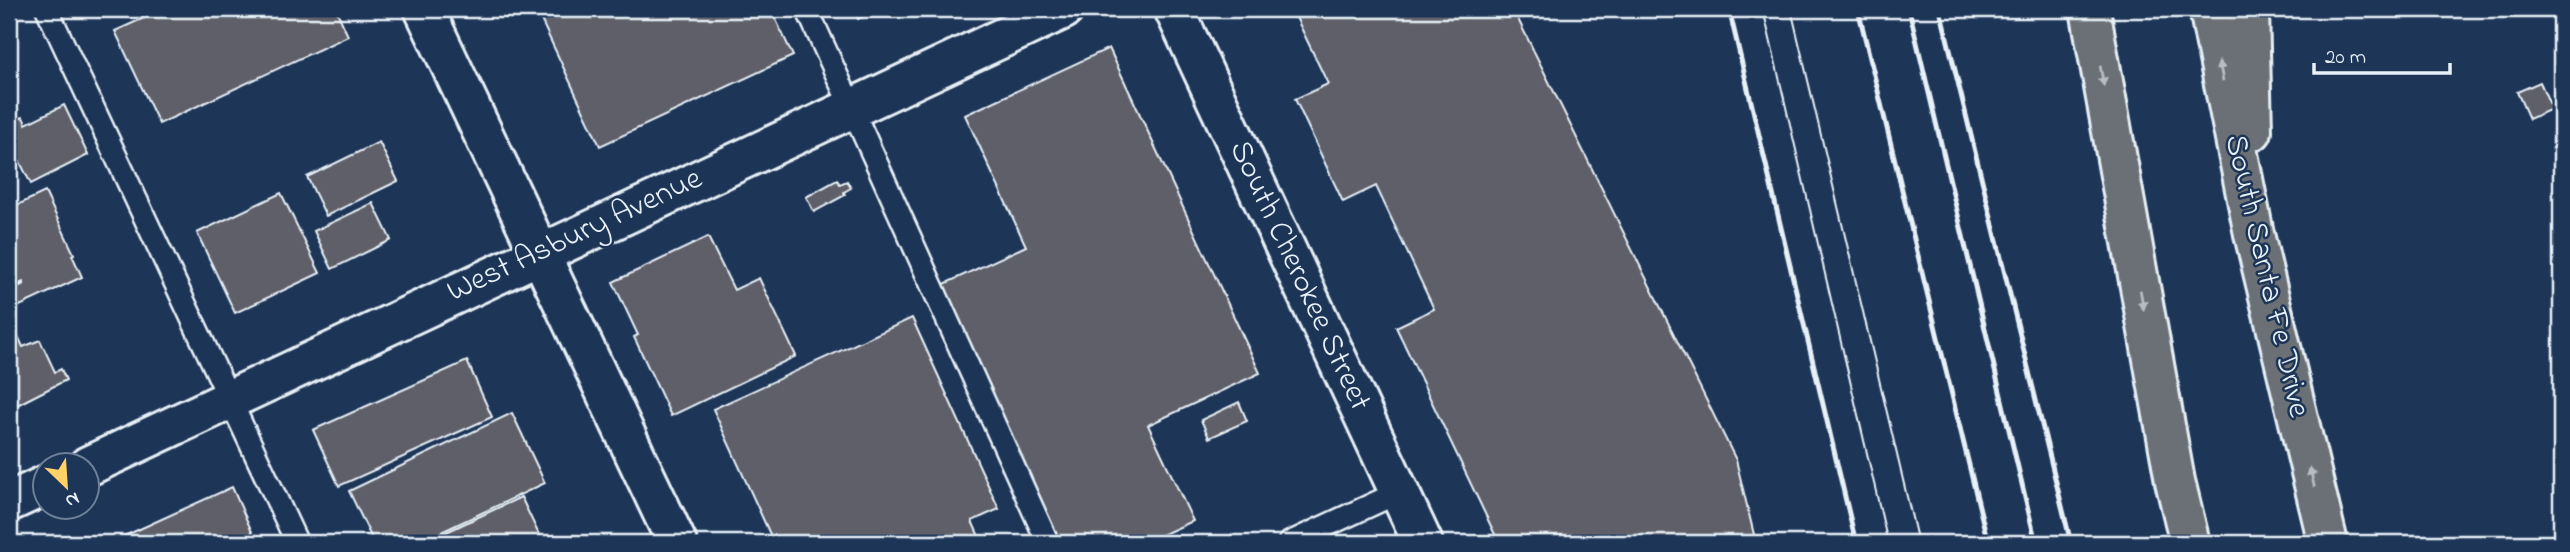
<svg xmlns="http://www.w3.org/2000/svg" width="2570" height="552" viewBox="0 0 2570 552" font-family="'Indie Flower',sans-serif">
<rect width="100%" height="100%" fill="#1d3557"/>
<filter id="ink" filterUnits="userSpaceOnUse"><feTurbulence type="fractalNoise" baseFrequency=".0143" numOctaves="2"/><feDisplacementMap in="SourceGraphic" scale="14" xChannelSelector="R" yChannelSelector="G"/><feConvolveMatrix kernelMatrix="1 2 1 2 8 2 1 2 1" color-interpolation-filters="sRGB"/></filter>
<g filter="url(#ink)">
<!-- building -->
<g fill="#5f5e69" stroke="#e8f1f8" stroke-width="2">
<polygon points="164,9 336,9 348,36 159,124 115,31"/>
<polygon points="536,9 771,9 793,56 600,146"/>
<polygon points="854,9 880,9 858,19"/>
<polygon points="1292,9 1513,9 1736,460 1756,543 1499,543 1396,327 1434,309 1376,186 1343,202 1295,99 1328,84"/>
<polygon points="1109,48 1260,373 1148,425 1193,521 1144,543 1061,543 940,286 1026,246 965,115"/>
<polygon points="2540,82 2552,109 2529,119 2517,92"/>
<polygon points="64,105 88,155 31,184 20,162 17,164 9,146 9,132 13,130 10,123 23,117 26,124"/>
<polygon points="379,142 398,181 326,216 307,177"/>
<polygon points="837,180 840,184 847,181 851,188 844,192 845,195 814,212 806,197"/>
<polygon points="45,192 74,254 72,255 82,277 9,311 9,291 24,284 23,282 9,289 9,209"/>
<polygon points="281,193 320,273 235,313 197,233"/>
<polygon points="373,203 391,240 332,269 314,231"/>
<polygon points="708,237 734,290 759,278 796,356 671,416 634,337 638,335 613,282"/>
<polygon points="912,318 999,509 972,521 982,543 774,543 713,409"/>
<polygon points="13,325 23,347 40,340 55,372 61,369 66,380 9,409 9,327"/>
<polygon points="467,361 492,417 339,486 313,430"/>
<polygon points="1239,402 1247,421 1209,438 1201,420"/>
<polygon points="512,413 545,483 418,543 374,543 349,491"/>
<polygon points="232,487 257,543 109,543"/>
<polygon points="521,497 543,543 423,543"/>
</g>
<g fill="none" stroke-linecap="round" stroke-linejoin="round">
<defs>
<g id="lane">
<polyline points="47,9 297,543"/>
<polyline points="807,9 1048,543"/>
<polyline points="1289,543 1399,492"/>
</g>
<g id="street">
<polyline points="424,9 677,543"/>
<polyline points="1174,9 1423,543"/>
<polyline points="88,466 1064,9"/>
<polyline points="9,502 46,485"/>
</g>
<g id="highway">
<polyline points="2090,9 2175,481 2190,543"/>
<polyline points="2209,9 2254,234 2328,543"/>
<polyline points="2249,9 2252,131"/>
</g>
</defs>
<!-- lane casing -->
<use href="#lane" stroke="#e8f1f8" stroke-width="26"/>
<!-- street casing -->
<use href="#street" stroke="#e8f1f8" stroke-width="44"/>
<!-- highway casing -->
<use href="#highway" stroke="#e8f1f8" stroke-width="44"/>
<!-- lane -->
<use href="#lane" stroke="#1d3557" stroke-width="21"/>
<!-- street -->
<use href="#street" stroke="#1d3557" stroke-width="38"/>
<!-- highway -->
<use href="#highway" stroke="#6a7074" stroke-width="38"/>
<!-- tram -->
<g stroke="#e8f1f8" stroke-width="2">
<polyline points="1763,9 1888,543"/>
<polyline points="1791,9 1918,543"/>
</g>
<!-- rail -->
<g stroke="#e8f1f8" stroke-width="5">
<polyline points="1729,9 1856,543"/>
<polyline points="1858,9 1988,543"/>
<polyline points="1909,9 2036,543"/>
<polyline points="1940,9 2071,543"/>
</g>
</g>
<!-- one-way arrows -->
<defs><path id="oneway-solid" d="M-6-.8H1V-3.2L6.5 0L1 3.2V.8H-6Z" transform="scale(1.75)"/></defs>
<g fill="#b6bdc3">
<use href="#oneway-solid" transform="translate(2221 71) rotate(-101)"/>
<use href="#oneway-solid" transform="translate(2102 76) rotate(80)"/>
<use href="#oneway-solid" transform="translate(2142 300) rotate(80)"/>
<use href="#oneway-solid" transform="translate(2312 477) rotate(-103)"/>
</g>
</g>
<g text-anchor="middle" dominant-baseline="central" stroke-width="5" stroke-linejoin="round" paint-order="stroke">
<!-- street labels -->
<g font-size="32" fill="#e8f1f8" stroke="#1d3557">
<text transform="translate(575 236) rotate(-25)">West Asbury Avenue</text>
<text transform="translate(1299 276) rotate(65)">South Cherokee Street</text>
<text transform="translate(2266 276) rotate(77)">South Santa Fe Drive</text>
</g>
</g>
<!-- margin -->
<rect width="2570" height="552" fill="none" stroke="#1d3557" stroke-width="35"/>
<rect x="18" y="18" width="2535" height="517" fill="none" stroke="#e8f1f8" stroke-width="2.5" filter="url(#ink)"/>
<!-- north arrow -->
<g transform="translate(66 486) rotate(155)"><circle r="33" fill="#1d3557" stroke="#6e8097" stroke-width="2"/>
<path d="M0-5L12 26L0 18L-12 26Z" fill="#ffd166"/>
<text y="-10" font-size="19" font-weight="bold" text-anchor="middle" fill="#e8f1f8">N</text>
</g>
<!-- scale -->
<path d="M2314 63v10h136v-10" fill="none" stroke="#e8f1f8" stroke-width="3.5"/>
<text x="2325" y="63" font-size="21" fill="#e8f1f8" stroke="#1d3557" stroke-width="5" paint-order="stroke">20 m</text>
</svg>
